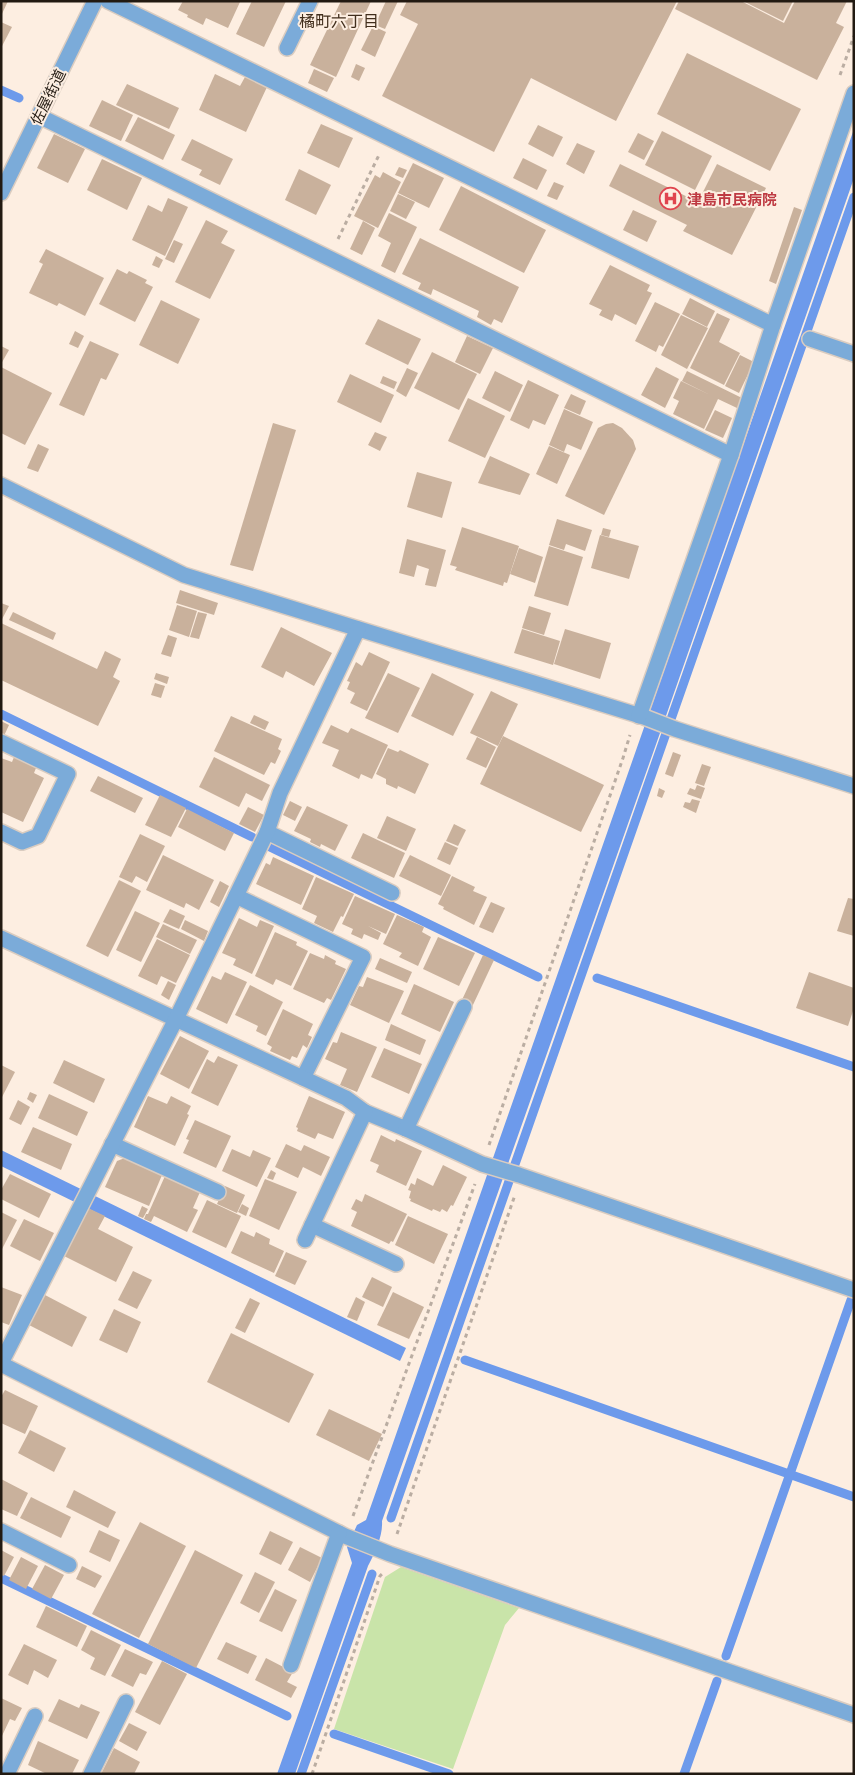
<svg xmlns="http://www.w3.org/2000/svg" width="855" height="1775" viewBox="0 0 855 1775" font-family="'Archivo Narrow','Noto Sans JP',sans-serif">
<rect width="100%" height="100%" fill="#fdeee1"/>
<!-- green -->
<polygon fill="#c9e4a9" points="401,1567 519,1608 505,1625 453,1769 334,1729 385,1577"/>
<!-- water -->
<g fill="#6d9aeb">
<path d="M854,129V178L660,733L382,1521C383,1536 375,1553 368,1566L295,1774H277L352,1563L347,1547L357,1525L366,1520Z"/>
<polygon points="1,1150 406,1348 400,1361 1,1166"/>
</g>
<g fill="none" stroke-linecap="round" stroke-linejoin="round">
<!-- stream -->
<g stroke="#6d9aeb" stroke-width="9">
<polyline points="1,90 19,98"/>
<polyline points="1,714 252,837"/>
<polyline points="270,847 538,977"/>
<polyline points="597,978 854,1067"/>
<polyline points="465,1360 854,1497"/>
<polyline points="391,1518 854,197"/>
<polyline points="1,1578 287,1716"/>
<polyline points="726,1656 851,1300"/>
<polyline points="334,1734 449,1774"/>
<polyline points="301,1774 372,1574"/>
<polyline points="684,1774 717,1681"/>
</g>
</g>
<!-- building -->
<g fill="#c9b19c">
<polygon points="1,1 8,1 1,16"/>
<polygon points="183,1 238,1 240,2 228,28 206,18 203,25 187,17 188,15 178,10"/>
<polygon points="252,1 286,1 264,47 236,34"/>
<polygon points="341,1 371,1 336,77 310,65"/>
<polygon points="386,1 398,1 385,29 375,25"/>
<polygon points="407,1 677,1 616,121 531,78 494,152 382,96 418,24 400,15"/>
<polygon points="679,1 741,1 784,23 795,1 847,1 836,23 844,27 817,80 675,9"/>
<polygon points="743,1 793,1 783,21"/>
<polygon points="1,22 12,27 1,48"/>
<polygon points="373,26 386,32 375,57 361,50"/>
<polygon points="687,53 801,109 770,171 657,114"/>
<polygon points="356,64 365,68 359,81 351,77"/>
<polygon points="314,69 334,78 327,92 308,83"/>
<polygon points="215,74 240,86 245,77 267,87 246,132 199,110"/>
<polygon points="127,84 179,108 169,129 116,105"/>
<polygon points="102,100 133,115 121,141 89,126"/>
<polygon points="138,117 175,135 163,160 125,141"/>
<polygon points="321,124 353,138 339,168 307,153"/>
<polygon points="538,125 563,137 553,157 528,144"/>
<polygon points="662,131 712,156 695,190 645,165"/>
<polygon points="638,133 654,141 644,160 628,152"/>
<polygon points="54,134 85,149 68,183 37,168"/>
<polygon points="192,139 233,159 220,185 199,175 202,170 181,160"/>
<polygon points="577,143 595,151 584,174 566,164"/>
<polygon points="523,158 547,170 537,190 513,178"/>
<polygon points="102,159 142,178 127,210 87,190"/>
<polygon points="413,163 444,178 429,208 398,193"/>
<polygon points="620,164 698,202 717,164 766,188 732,255 683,231 687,225 609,186"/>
<polygon points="399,167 407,170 403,178 395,175"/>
<polygon points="299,169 331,185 316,215 285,200"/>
<polygon points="383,172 401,182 383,218 369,211 383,218 378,228 354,216 375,175 380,178"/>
<polygon points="554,182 564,186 557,200 547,196"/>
<polygon points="461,186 546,230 524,273 439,230"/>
<polygon points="398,194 415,202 406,219 390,211"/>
<polygon points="168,198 188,207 165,256 132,240 148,205 162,212"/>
<polygon points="794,207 802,210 776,284 769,281"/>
<polygon points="633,210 657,221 647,242 623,230"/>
<polygon points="389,213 417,227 395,273 381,266 391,243 378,236"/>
<polygon points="206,220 228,231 221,243 235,250 210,299 175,282"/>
<polygon points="363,221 375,228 362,255 350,249"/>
<polygon points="420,238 519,287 502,323 494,319 491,325 477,317 479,311 433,289 431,295 418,289 421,283 402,274"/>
<polygon points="174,240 183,244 174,263 165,259"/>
<polygon points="46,249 104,278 85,316 59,303 57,306 29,293 43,264 39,262"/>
<polygon points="156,256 163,260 159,268 152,265"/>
<polygon points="610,265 650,285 647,291 652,293 636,325 615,314 612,321 599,315 602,310 589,304"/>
<polygon points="117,269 127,274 129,271 147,280 145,283 153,287 135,322 99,304"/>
<polygon points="690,298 715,311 707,327 682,314"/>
<polygon points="161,300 200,319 178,364 139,345"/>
<polygon points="655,302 680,314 663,347 659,345 656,352 635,341"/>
<polygon points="717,313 730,319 719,342 740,353 724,385 690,368"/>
<polygon points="681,315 708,328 687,369 661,355"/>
<polygon points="378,319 421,339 408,365 365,344"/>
<polygon points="75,331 84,336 78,348 69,344"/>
<polygon points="467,336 493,348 480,374 455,362"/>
<polygon points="90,341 119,354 106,380 101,378 84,416 59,405"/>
<polygon points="1,346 9,350 1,364"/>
<polygon points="432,352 477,374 459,410 414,388"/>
<polygon points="740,355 754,362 739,393 725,386"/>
<polygon points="1,367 52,393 25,445 1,433"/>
<polygon points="656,367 679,379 665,408 641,395"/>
<polygon points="407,368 418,373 406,397 396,391"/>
<polygon points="495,371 523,385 510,412 482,398"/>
<polygon points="687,371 742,398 737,408 718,399 704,429 673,414 679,401 673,398 681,381 710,395 682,381"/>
<polygon points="350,374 394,395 381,423 337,402"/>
<polygon points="383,376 397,382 394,389 380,383"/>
<polygon points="528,380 559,395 545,425 533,420 529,429 510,420"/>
<polygon points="571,394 586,401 580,415 564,408"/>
<polygon points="468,398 505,416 485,458 448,441"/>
<polygon points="564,409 593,422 581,450 567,444 564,452 549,445"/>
<polygon points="715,410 732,418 723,438 705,430"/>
<polygon points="273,423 296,430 253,571 230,565"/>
<polygon points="613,423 622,428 633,440 636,449 604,515 565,496 598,428 606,424"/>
<polygon points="375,432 387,437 380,451 368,445"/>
<polygon points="38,444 49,449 38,472 27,468"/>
<polygon points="549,446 570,455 557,484 536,474"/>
<polygon points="490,456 530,474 520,495 478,483"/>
<polygon points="417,472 452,482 442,518 407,507"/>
<polygon points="557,519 592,530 585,551 566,544 564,550 549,545"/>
<polygon points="462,527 519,546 507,583 504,582 503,586 455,570 457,567 450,565"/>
<polygon points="603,528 611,530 609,537 601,535"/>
<polygon points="600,535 639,546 629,579 591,568"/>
<polygon points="407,539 446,550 436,587 425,585 429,569 417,565 414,577 399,573"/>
<polygon points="549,546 583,557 568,606 534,596"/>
<polygon points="519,548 543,557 535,583 510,574"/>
<polygon points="180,590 218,603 214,615 176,603"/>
<polygon points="1,603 9,606 1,621"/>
<polygon points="177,605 197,611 189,637 169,630"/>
<polygon points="529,606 551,613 544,635 522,628"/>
<polygon points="13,612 56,633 53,640 9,620"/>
<polygon points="198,612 207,614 199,639 190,637"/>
<polygon points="1,623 97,669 105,651 121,659 113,677 120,681 98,726 1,680"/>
<polygon points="281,627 332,653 314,686 286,671 283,678 261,667"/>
<polygon points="522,629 560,641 553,665 514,653"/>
<polygon points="565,629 611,643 600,679 554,664"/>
<polygon points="168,635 177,638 171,657 161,654"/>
<polygon points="369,652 390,662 367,711 350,703 355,693 347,689 350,682 347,681 356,662 362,666"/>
<polygon points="156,673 169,677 167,684 154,679"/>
<polygon points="388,673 420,688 398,733 365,718"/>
<polygon points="432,673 474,694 453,736 411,716"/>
<polygon points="155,683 165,686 161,698 151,695"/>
<polygon points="491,691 518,704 498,746 470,733"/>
<polygon points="254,715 269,722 265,730 250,723"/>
<polygon points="231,716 282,739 278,749 281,751 275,764 271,762 264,775 214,751"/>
<polygon points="1,721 9,725 3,738 1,737"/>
<polygon points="331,725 348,733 351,728 388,745 372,779 361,774 359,779 332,766 339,750 322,743"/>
<polygon points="503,736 604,785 581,832 480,784"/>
<polygon points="477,737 496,747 486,768 466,759"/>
<polygon points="388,748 398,752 400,750 429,764 415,794 398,786 397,789 386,784 386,779 376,774"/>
<polygon points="673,752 681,755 673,777 665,774"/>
<polygon points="14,757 36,768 34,773 44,778 23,822 1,812 1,758 12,762"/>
<polygon points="214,757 270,785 262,801 246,793 239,807 199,787"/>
<polygon points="702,764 711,767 704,786 695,783"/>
<polygon points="98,776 143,798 135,813 90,791"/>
<polygon points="697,785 705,788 701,799 687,794 690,788 695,790"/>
<polygon points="659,788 665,791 662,798 657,796"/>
<polygon points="160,795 186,808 171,837 145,825"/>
<polygon points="692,799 700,801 696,813 683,807 685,802 690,803"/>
<polygon points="290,801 302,807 295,821 283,815"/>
<polygon points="307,806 348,825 335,851 321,844 320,847 310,842 311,839 294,831"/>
<polygon points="248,807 264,815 255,832 239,824"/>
<polygon points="187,809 234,833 225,851 178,827"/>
<polygon points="387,816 416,829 406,851 377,838"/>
<polygon points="454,824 466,830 458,846 446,841"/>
<polygon points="363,833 405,853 394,878 351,858"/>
<polygon points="140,834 165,846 147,882 136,876 132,883 119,877"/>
<polygon points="445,842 458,848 450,865 437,859"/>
<polygon points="163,855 214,880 199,910 186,903 184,908 146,890"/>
<polygon points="410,855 451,875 441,896 399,876"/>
<polygon points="273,857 314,876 301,905 256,884 266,863 270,865"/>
<polygon points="452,876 475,887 473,891 487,897 474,925 443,909 444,907 438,904"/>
<polygon points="316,877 354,894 343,917 341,916 333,932 314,923 317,916 302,909"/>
<polygon points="119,880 141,891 108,957 86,946"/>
<polygon points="220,881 229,886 219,907 210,902"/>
<polygon points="355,896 395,914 386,934 368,926 381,933 378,940 364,934 362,939 351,934 353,929 342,924"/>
<polygon points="848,898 854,899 854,936 837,931"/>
<polygon points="491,902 505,908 493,933 479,927"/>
<polygon points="170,909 185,916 179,929 163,922"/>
<polygon points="135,911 160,923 141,962 116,950"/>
<polygon points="397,915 424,927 422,932 431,937 418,966 399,957 402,953 383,944"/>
<polygon points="239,918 257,927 260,920 274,926 252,974 233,965 236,959 222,953"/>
<polygon points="185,920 208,931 204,941 181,929"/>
<polygon points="163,924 197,940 190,954 156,937"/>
<polygon points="275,932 297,942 296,945 308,951 291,986 276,979 273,985 255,976"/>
<polygon points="438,937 475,953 459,986 423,969"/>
<polygon points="157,939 190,955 176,983 161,976 157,985 138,976"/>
<polygon points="310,953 324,959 325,955 336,961 335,964 346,969 331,1000 327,998 324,1003 293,989"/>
<polygon points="483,955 494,960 472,1007 461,1002"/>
<polygon points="380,958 412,972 407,983 375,969"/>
<polygon points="225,972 247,982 227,1024 196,1009 212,976 221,980"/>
<polygon points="809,972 854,988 854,1008 848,1026 796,1008"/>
<polygon points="367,977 404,991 389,1023 350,1005 359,986 363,987"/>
<polygon points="168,981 176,985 169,1000 161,995"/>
<polygon points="414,984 454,1002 440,1032 401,1014"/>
<polygon points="250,985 283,1002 266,1036 256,1031 258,1026 235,1015"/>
<polygon points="283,1009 313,1024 308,1035 312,1037 307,1048 303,1045 297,1058 292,1056 290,1060 270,1051 272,1047 267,1044"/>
<polygon points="391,1024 426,1040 420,1055 385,1040"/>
<polygon points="341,1032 377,1047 357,1092 340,1085 347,1069 325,1059 333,1042 337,1043"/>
<polygon points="180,1036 209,1051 189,1089 160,1074"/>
<polygon points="384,1048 422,1064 409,1094 371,1077"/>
<polygon points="218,1056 238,1065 218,1106 191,1093 207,1059 214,1063"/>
<polygon points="64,1060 105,1079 94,1103 53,1083"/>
<polygon points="1,1065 15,1072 1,1099"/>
<polygon points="30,1092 37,1095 33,1103 27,1099"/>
<polygon points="49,1094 88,1112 77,1136 38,1118"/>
<polygon points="148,1096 167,1104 171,1096 191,1106 187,1114 189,1115 175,1146 134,1127"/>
<polygon points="309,1096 345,1112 333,1139 318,1133 315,1139 297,1131 298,1128 296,1127"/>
<polygon points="18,1100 30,1107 21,1125 9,1119"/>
<polygon points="195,1120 231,1136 216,1168 183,1153 189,1140 186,1139"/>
<polygon points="33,1127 72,1144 61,1170 21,1152"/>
<polygon points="381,1135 395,1142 396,1139 422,1151 406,1186 376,1172 379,1165 370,1161"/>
<polygon points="286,1144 301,1151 304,1145 330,1157 321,1176 303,1167 298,1178 275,1167"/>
<polygon points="232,1149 250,1157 253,1150 271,1158 257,1187 222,1171"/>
<polygon points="125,1158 162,1175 149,1206 105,1187 117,1161"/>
<polygon points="443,1165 467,1177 453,1206 451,1205 447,1212 442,1209 440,1212 433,1209 432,1211 410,1201 411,1199 409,1198 411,1191 408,1190 411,1183 415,1185 417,1178 433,1186"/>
<polygon points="271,1170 276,1173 273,1180 267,1178"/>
<polygon points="10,1174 51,1194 39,1218 1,1199 1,1190"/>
<polygon points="165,1176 200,1192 193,1208 198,1210 187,1232 154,1216 151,1222 144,1219 146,1214 148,1214"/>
<polygon points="265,1179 297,1192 279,1230 249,1216"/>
<polygon points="225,1186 245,1195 237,1213 217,1204"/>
<polygon points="365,1194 407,1214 393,1242 391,1241 389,1244 351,1226 357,1212 351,1209 356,1199 362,1202"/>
<polygon points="207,1200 241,1216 226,1248 192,1232"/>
<polygon points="242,1204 249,1208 246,1216 238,1212"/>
<polygon points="142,1206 148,1209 143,1218 138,1216"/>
<polygon points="88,1208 105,1216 98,1229 133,1247 116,1282 64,1256"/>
<polygon points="1,1212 17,1220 1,1251"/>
<polygon points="408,1216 448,1234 434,1264 395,1245"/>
<polygon points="24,1219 54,1233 40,1261 10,1246"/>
<polygon points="241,1231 254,1237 256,1232 270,1239 269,1244 284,1251 274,1273 231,1253"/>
<polygon points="286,1252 307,1261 295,1285 275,1276"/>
<polygon points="133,1271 152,1280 137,1309 118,1300"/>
<polygon points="372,1277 392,1287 383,1307 362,1297"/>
<polygon points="1,1287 22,1295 9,1325 1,1322"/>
<polygon points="393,1292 424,1307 409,1339 377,1325"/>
<polygon points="45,1295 87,1317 72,1347 29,1325"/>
<polygon points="356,1297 365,1302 357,1321 347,1317"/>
<polygon points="250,1298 260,1303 245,1333 235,1328"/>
<polygon points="114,1309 141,1322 127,1353 99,1340"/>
<polygon points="231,1333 314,1374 289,1423 207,1382"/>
<polygon points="5,1390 38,1406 25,1434 1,1423 1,1397"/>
<polygon points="329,1409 382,1434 369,1461 316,1435"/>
<polygon points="30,1430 66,1448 54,1472 18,1453"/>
<polygon points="1,1479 28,1493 17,1516 1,1509"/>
<polygon points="74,1490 116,1512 108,1528 66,1507"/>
<polygon points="31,1497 71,1517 61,1538 20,1518"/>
<polygon points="140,1522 186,1546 139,1638 92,1614"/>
<polygon points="99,1530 120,1540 110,1562 89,1552"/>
<polygon points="270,1531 293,1542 281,1565 259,1554"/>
<polygon points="300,1547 322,1558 310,1582 288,1570"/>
<polygon points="1,1550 14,1557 4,1576 1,1575"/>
<polygon points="195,1550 243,1575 196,1668 148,1644"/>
<polygon points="21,1557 38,1566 26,1589 9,1580"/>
<polygon points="45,1565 64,1575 51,1599 32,1589"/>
<polygon points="82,1566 102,1576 95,1588 76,1579"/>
<polygon points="255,1572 275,1582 259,1613 240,1603"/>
<polygon points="275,1589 297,1600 282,1632 259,1621"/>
<polygon points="46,1606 87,1626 77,1647 36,1627"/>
<polygon points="91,1630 121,1645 105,1676 90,1669 95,1658 81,1650"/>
<polygon points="226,1642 257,1656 248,1674 217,1659"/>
<polygon points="24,1644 57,1660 48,1678 34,1670 28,1685 8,1675"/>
<polygon points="125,1649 153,1662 146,1675 140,1673 133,1687 111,1676"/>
<polygon points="266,1658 293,1672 287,1682 297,1687 291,1698 255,1680"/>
<polygon points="162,1661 187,1674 160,1725 135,1712"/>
<polygon points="1,1698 22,1708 15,1721 10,1719 1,1738"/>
<polygon points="59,1699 79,1708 81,1704 100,1712 87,1739 48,1721"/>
<polygon points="129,1723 147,1732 137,1751 119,1741"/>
<polygon points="38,1741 79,1760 72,1774 47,1774 28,1765"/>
<polygon points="114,1748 140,1762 134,1774 101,1774"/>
</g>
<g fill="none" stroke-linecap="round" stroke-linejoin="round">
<defs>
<g id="minor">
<polyline points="108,1 773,325"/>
<polyline points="287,48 310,1"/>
<polyline points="39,116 731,455"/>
<polyline points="1,193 95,1"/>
<polyline points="810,339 854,354"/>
<polyline points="1,485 184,575 644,717 675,729 854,786"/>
<polyline points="639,716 731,455 773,325 854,93"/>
<polyline points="1,742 68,774 38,836 22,842 1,832"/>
<polyline points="267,832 392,893"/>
<polyline points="236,896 363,957 303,1078"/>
<polyline points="1,938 346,1098 365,1112 406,1129 482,1164 519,1175 854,1290"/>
<polyline points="406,1129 464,1007"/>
<polyline points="112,1144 218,1192"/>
<polyline points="312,1225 396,1264"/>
<polyline points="305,1240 365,1112"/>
<polyline points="1,1363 176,1019 236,896 267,832 280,793 358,629"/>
<polyline points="1,1364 345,1536 390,1554 854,1715"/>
<polyline points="1,1531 69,1565"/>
<polyline points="291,1665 339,1533"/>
<polyline points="7,1774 35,1716"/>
<polyline points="91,1774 126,1702"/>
</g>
</defs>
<!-- minor casing -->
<use href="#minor" stroke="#daccc0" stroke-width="18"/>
<!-- path -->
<g stroke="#baada2" stroke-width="3" stroke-dasharray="4 4" stroke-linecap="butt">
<polyline points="840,75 854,36"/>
<polyline points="338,239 379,155"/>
<polyline points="489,1145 623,758 630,735"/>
<polyline points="353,1516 475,1184"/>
<polyline points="397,1534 515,1195"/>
<polyline points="312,1774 380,1576 383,1573"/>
</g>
<!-- minor -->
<use href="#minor" stroke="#7babd9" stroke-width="15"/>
</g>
<!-- icons -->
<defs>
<symbol id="hospital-ring" viewBox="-11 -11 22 22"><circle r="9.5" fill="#fdeee1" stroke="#e0444e" stroke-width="1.5"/><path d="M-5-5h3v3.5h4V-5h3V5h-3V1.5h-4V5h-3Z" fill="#e0444e"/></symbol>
</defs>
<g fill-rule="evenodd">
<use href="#hospital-ring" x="658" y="186" width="25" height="25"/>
</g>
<g text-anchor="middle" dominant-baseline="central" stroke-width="4" stroke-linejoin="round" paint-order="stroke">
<!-- street labels -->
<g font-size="15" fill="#221a12" stroke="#fdeee1">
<text transform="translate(48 97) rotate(-64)">佐屋街道</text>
</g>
<!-- health labels -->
<g font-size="15" font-weight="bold" fill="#be3a42" stroke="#fdeee1" text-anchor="start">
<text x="687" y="199">津島市民病院</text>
</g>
<!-- neighbourhood labels -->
<g font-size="16" fill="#412e1c" stroke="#fdeee1">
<text x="339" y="21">橘町六丁目</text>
</g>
</g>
<!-- border -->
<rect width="855" height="1775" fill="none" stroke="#221a12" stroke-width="5"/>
</svg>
